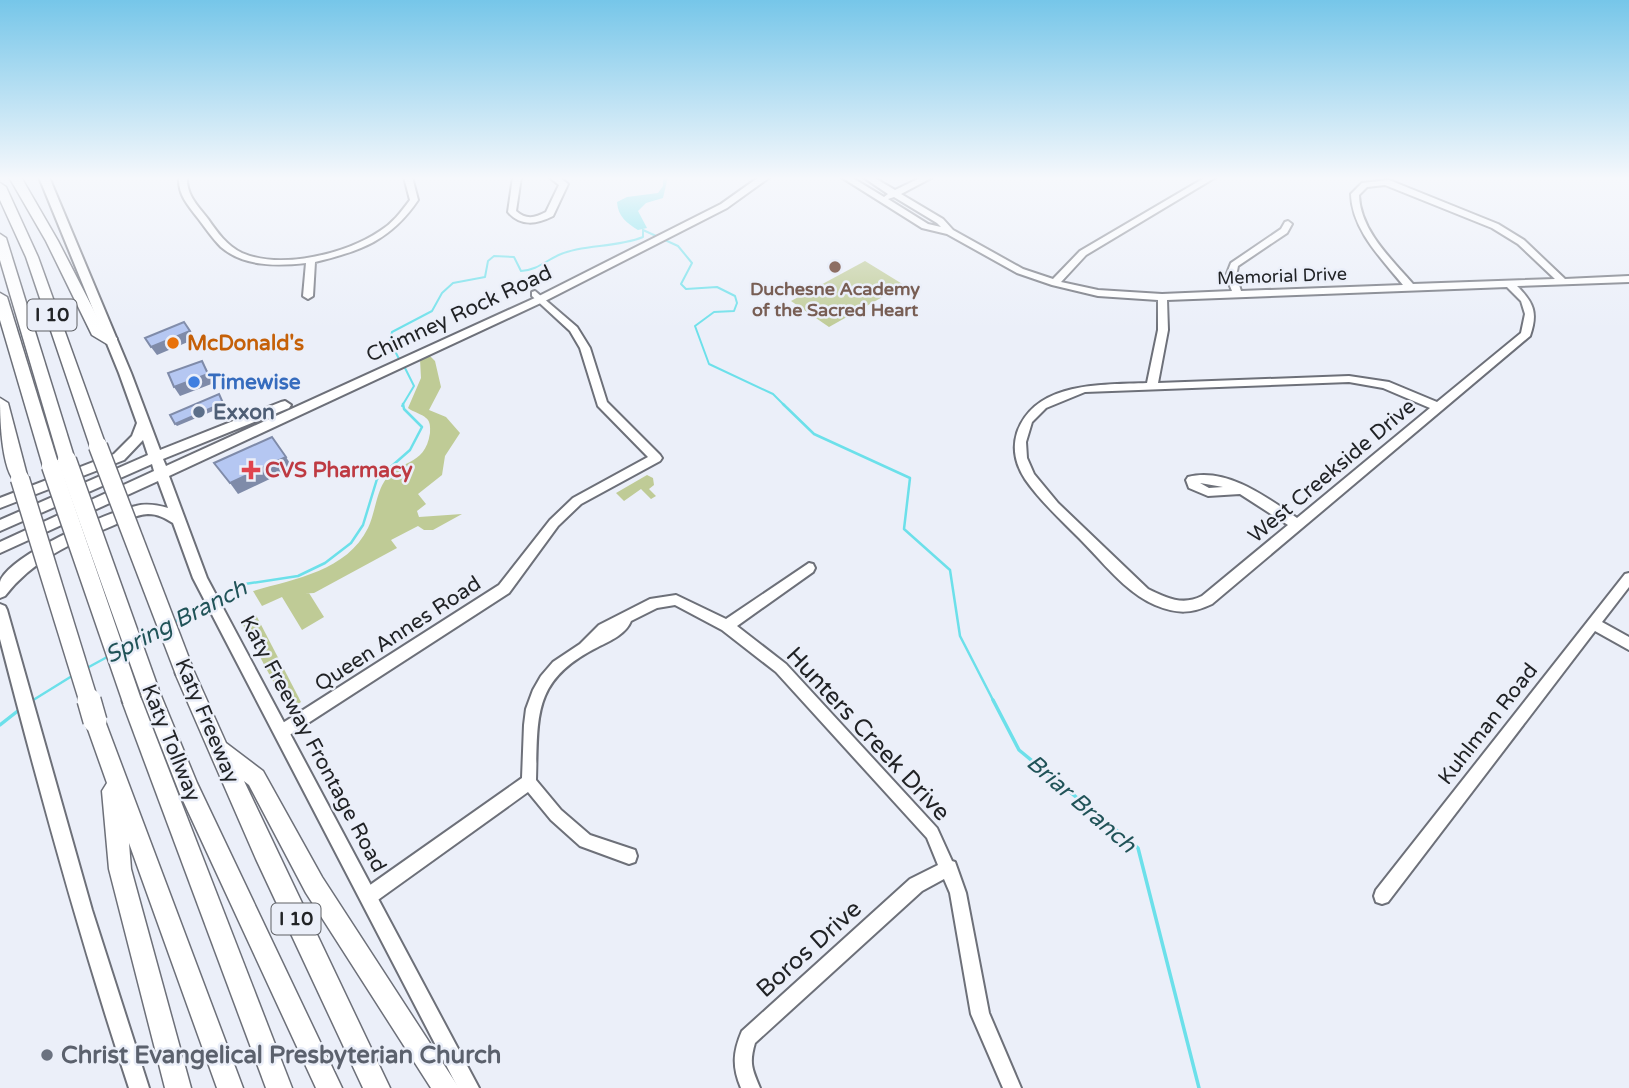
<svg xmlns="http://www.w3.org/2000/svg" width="1629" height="1088" viewBox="0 0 1629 1088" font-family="'Varela Round',sans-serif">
<rect width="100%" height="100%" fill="#ebeff9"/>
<!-- green -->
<g fill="#bfcb96">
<polygon points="865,261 904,285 829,327 791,301"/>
<path d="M429,355L435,361L441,387L429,410L446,417L460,433L445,456L442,475L418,494L426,504L417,511L419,517L462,514L433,530H424L418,526L391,540L397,548L314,593L296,594L309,593L324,617L302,630L282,597L262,606L253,591C294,579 347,571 368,528C375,513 376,495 384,482C397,459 425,468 430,433C430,428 431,422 426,418C422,414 413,412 408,408L421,378L420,359Z"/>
<polygon points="647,475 653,478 654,485 649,489 656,496 651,499 641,489 624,501 616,493"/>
<polygon points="256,615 301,702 295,706 285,704 242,623"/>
</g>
<!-- water -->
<path fill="#6ce0ea" d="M663,177H668L663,198L646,203L638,211L647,228L638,230C627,223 618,217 617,202L627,197L658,193L663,186Z"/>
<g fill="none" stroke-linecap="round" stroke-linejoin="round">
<!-- stream-far2 -->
<g stroke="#6ce0ea" stroke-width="2">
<polyline points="643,230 678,246 692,263 681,284 686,289 717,287 735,296 737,303 734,311 714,312 695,326 709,364 773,394 785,406"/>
<path d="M400,361L390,341L392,332L432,311L442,293L453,283L485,277L488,261L494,256L514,257L521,271C538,270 546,260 561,254C584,244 616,248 643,237V230"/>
<polyline points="402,406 414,386 404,366"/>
</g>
<!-- stream-far1 -->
<g stroke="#6ce0ea" stroke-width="2.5">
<polyline points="783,404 814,434 910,478 904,529 950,570 960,636 994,702"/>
<polyline points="217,599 245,584 298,576 325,563 351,543 363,525 377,479 410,450 422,427 404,409 403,404"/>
<polyline points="174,622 208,603"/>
<polyline points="140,640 162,628"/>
<polyline points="87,668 109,656"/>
<polyline points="30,702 72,676"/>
</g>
<!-- stream -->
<g stroke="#6ce0ea" stroke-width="3.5">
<polyline points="993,700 1019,750 1138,848 1199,1088"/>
<polyline points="30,702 32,700"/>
<polyline points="0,725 19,710"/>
</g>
<defs>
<g id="minor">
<path d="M179,177H187C186,195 198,206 208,219C217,232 227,246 242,253C281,270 346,254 380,231C393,223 401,212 410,200L404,177H412L418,200C391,240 361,251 315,262L313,296L308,299L303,296L306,263C278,266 244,267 221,247C212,238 205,227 197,217C187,204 178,194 179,177Z"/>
<path d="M513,177H521L516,211C526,220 535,218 546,212L559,185L549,177H559L568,184L553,216C537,224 521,227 508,212Z"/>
<path d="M841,177H851L884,197L888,194L863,177H873L895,190L922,177H933L901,194L943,219L953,230L1023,269L1053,279L1080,251L1206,177H1216L1086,255L1061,282L1098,290L1162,294L1232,291L1226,276L1231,263L1281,229L1285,222L1288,221L1292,224L1287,233L1238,266L1236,276L1241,291L1403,285C1382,259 1352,230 1351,194L1362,183L1389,180L1498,224L1524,240L1565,279L1629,276V282L1517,286C1534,303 1538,313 1530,336L1212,604C1191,614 1177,614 1155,605C1125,592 1102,561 1079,538C1061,520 1040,501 1025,479C1016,465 1012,449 1017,433C1035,381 1102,385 1147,383L1158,330V300L1098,296L1052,285L1017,273L947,234L922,228ZM1385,185L1492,228L1518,244L1555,279L1413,284C1391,259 1360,230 1359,195L1367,187ZM894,197L937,223L941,227L928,224L888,199ZM1507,287L1521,301L1525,314L1521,333L1437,402L1389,382L1349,376L1158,383L1168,330L1167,300ZM1349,382L1383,388L1430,408L1297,518C1266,497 1227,467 1188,477L1186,480L1189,488L1208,496L1240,494L1288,525L1202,596C1183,606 1166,598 1148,589L1058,503L1034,474L1027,458L1026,442L1032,422L1046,408L1085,392ZM1200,483L1223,487L1209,488Z"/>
<polygon points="535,291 577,327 590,348 607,402 660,455 662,458 660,461 581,504 558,526 509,593 288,736 283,737 278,736 276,731 278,726 499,585 550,520 573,498 648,457 598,406 580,348 570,331 532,296 532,292"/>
<path d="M809,563L813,564L815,568L813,572L737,626L786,664L937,828L952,861L955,862L966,893L989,1013L1021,1088H1003L971,1014L950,893L944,879L922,891L755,1043C749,1063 752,1069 760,1088H741C732,1067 733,1052 742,1031L910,879L938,865L927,838L776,672L722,630L675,605L657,608L631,621C626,634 610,641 598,647C532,680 538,715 536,780L561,810L590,835L635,850L637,856L635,862L629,864L580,846L551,820L528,792L375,902L369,904L363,902L361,896L363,890L522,778L524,725L526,709L533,690L541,676L553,662L580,644L599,625L650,599L676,595L726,619Z"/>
<polygon points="1629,573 1629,587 1602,622 1629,637 1629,650 1595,631 1388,902 1382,904 1376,902 1374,896 1376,890 1625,574"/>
</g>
<g id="major">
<path d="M39,177H49L131,373L160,450L281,402L285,401L291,405L289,408L163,459L166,466L537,297L721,204L759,177H770L727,208L545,301L169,476L207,578L479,1088H458L193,578L173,523C165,518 158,514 148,514C135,515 124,521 112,526C71,543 33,560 5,596L0,598C0,593 0,586 0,582C8,556 109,511 136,506C147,503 157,505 168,508L158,481L0,553V542L154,471L152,464L0,531V520L148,455L143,440L124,460L0,508V498L114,454L132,436L137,423L119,373Z"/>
<path d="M0,604L5,606L7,610L92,910L149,1088H129C80,940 39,790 0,639Z"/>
</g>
<g id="highway">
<polygon points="9,177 21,177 58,241 105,332 117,338 117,344 107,344 92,335 46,241"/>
<polygon points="0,183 6,187 38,257 106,446 104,450 92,450 90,446 26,257 0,200"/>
<polygon points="0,234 6,238 75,460 73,464 67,466 59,460 0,260"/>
<polygon points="0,293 7,297 59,466 57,470 45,470 43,466 0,320"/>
<path d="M0,398L8,403L28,479L20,485C1,479 0,416 0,398Z"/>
<polygon points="185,665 192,667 226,743 263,771 322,877 459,1088 431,1088 306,893 249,785 244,781 390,1088 363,1088 256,859 175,673 178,667"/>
<polygon points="150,683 157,686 197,783 342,1088 316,1088 180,794 140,692 143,686"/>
<polygon points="132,692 139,695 142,701 292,1088 266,1088 122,701 125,695"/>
<polygon points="95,712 102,715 105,721 243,1088 217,1088 129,843 131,869 191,1088 165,1088 109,869 102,791 107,783 85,721 88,715"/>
</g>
</defs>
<!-- minor casing -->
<use href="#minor" stroke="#6d7079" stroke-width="4"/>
<!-- major casing -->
<use href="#major" stroke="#6d7079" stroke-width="4"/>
<!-- highway casing -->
<use href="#highway" stroke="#6d7079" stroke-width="3"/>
<!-- minor -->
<use href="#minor" fill="#fff" fill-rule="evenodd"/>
<!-- major -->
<use href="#major" fill="#fff" fill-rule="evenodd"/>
<!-- highway -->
<use href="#highway" fill="#fff" fill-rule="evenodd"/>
<defs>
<g id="highway-bridge-far1">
<polyline points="98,446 185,673"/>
<polyline points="67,460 150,692"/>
<polyline points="51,466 132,701"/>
<polyline points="20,479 89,702"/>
</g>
<polyline id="highway-bridge" points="89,700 95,721"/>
</defs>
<!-- highway-bridge-far1 casing -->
<use href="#highway-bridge-far1" stroke="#6d7079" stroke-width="21" stroke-linecap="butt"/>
<!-- highway-bridge casing -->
<use href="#highway-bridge" stroke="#6d7079" stroke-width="26" stroke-linecap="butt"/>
<!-- highway-bridge-far1 -->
<use href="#highway-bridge-far1" stroke="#fff" stroke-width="18"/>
<!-- highway-bridge -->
<use href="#highway-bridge" stroke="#fff" stroke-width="23"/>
</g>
<!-- shaded-wall -->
<g fill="#7f8ba9">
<polygon points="190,331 195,339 157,355 151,347"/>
<polygon points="202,361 214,383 180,396 174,387"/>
<polygon points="223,403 225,406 177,426 175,424"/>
<polygon points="286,457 293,468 238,494 230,483"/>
</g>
<!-- building -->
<g fill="#b5c7f2" stroke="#7f8ba9" stroke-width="2">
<polygon points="184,322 190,331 151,347 145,338"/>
<polygon points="202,361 208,374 174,387 168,373"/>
<polygon points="219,394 223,403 175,424 170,415"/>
<polygon points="272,437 286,457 230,483 214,463"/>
</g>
<!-- sky -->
<linearGradient id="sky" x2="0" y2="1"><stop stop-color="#76c6e9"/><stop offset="0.54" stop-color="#f6f8fc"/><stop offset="1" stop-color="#f6f8fc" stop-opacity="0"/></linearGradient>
<rect width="1629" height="330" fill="url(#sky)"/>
<!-- markers -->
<circle fill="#8d6e63" stroke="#ebeff9" stroke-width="2.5" cx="835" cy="267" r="7"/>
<circle fill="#e8710a" stroke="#ebeff9" stroke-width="2.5" cx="173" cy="343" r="7"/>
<circle fill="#3f7fe0" stroke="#ebeff9" stroke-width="2.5" cx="194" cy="382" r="7"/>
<circle fill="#5c6f8a" stroke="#ebeff9" stroke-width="2.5" cx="199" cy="412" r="7"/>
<path fill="#e0444e" stroke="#ebeff9" stroke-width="2.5" d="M247.5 459.5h7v7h7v7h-7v7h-7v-7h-7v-7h7z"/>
<circle fill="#6b7280" stroke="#ebeff9" stroke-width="2.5" cx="47" cy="1055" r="7"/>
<g text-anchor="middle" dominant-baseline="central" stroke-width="5" stroke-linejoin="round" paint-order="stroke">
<!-- far-street labels -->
<g font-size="18" fill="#212326" stroke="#ebeff9">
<text transform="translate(1282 276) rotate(-2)">Memorial Drive</text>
</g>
<!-- far-education labels -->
<g font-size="18" font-weight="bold" fill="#785e54" stroke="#ebeff9">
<text x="835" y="289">Duchesne Academy<tspan x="835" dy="21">of the Sacred Heart</tspan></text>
</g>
<!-- shield labels -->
<g fill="#ebeff9" stroke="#5e6065" stroke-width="2">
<rect x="27.5" y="299.5" width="49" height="31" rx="5"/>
<rect x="271.5" y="903.5" width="49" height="31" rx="5"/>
</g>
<g font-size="19" font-weight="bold" fill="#212326">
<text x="52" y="315">I 10</text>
<text x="296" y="919">I 10</text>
</g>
<!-- street labels -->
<g font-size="21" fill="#212326" stroke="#ebeff9">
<text transform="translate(459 314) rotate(-25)">Chimney Rock Road</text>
<text transform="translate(1332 471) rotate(-40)">West Creekside Drive</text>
<text transform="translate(398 634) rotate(-33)">Queen Annes Road</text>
<text transform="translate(207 721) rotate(67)">Katy Freeway</text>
<text transform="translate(1488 724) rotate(-52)">Kuhlman Road</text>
<text transform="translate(171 743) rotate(68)">Katy Tollway</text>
<text transform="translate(313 744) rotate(62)">Katy Freeway Frontage Road</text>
</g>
<!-- food labels -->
<g font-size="21" font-weight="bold" fill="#c56008" stroke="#ebeff9" text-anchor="start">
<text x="187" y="343">McDonald's</text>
</g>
<!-- shop labels -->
<g font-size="21" font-weight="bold" fill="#366cbe" stroke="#ebeff9" text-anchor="start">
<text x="208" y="382">Timewise</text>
</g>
<!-- service labels -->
<g font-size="21" font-weight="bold" fill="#4e5e75" stroke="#ebeff9" text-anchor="start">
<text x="213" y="412">Exxon</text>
</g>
<!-- health labels -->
<g font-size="21" font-weight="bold" fill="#be3a42" stroke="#ebeff9" text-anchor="start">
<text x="265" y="470">CVS Pharmacy</text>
</g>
<!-- water labels -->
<g font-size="23" font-style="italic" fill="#205358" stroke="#ebeff9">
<text transform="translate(176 622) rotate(-27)">Spring Branch</text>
<text transform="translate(1081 804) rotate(41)">Briar Branch</text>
</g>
<!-- near-street labels -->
<g font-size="24" fill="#212326" stroke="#ebeff9">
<text transform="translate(868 734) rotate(47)">Hunters Creek Drive</text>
<text transform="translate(809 949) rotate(-42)">Boros Drive</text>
</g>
<!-- near-worship labels -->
<g font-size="24" font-weight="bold" fill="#5b616d" stroke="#ebeff9" text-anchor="start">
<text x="61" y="1055">Christ Evangelical Presbyterian Church</text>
</g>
</g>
</svg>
